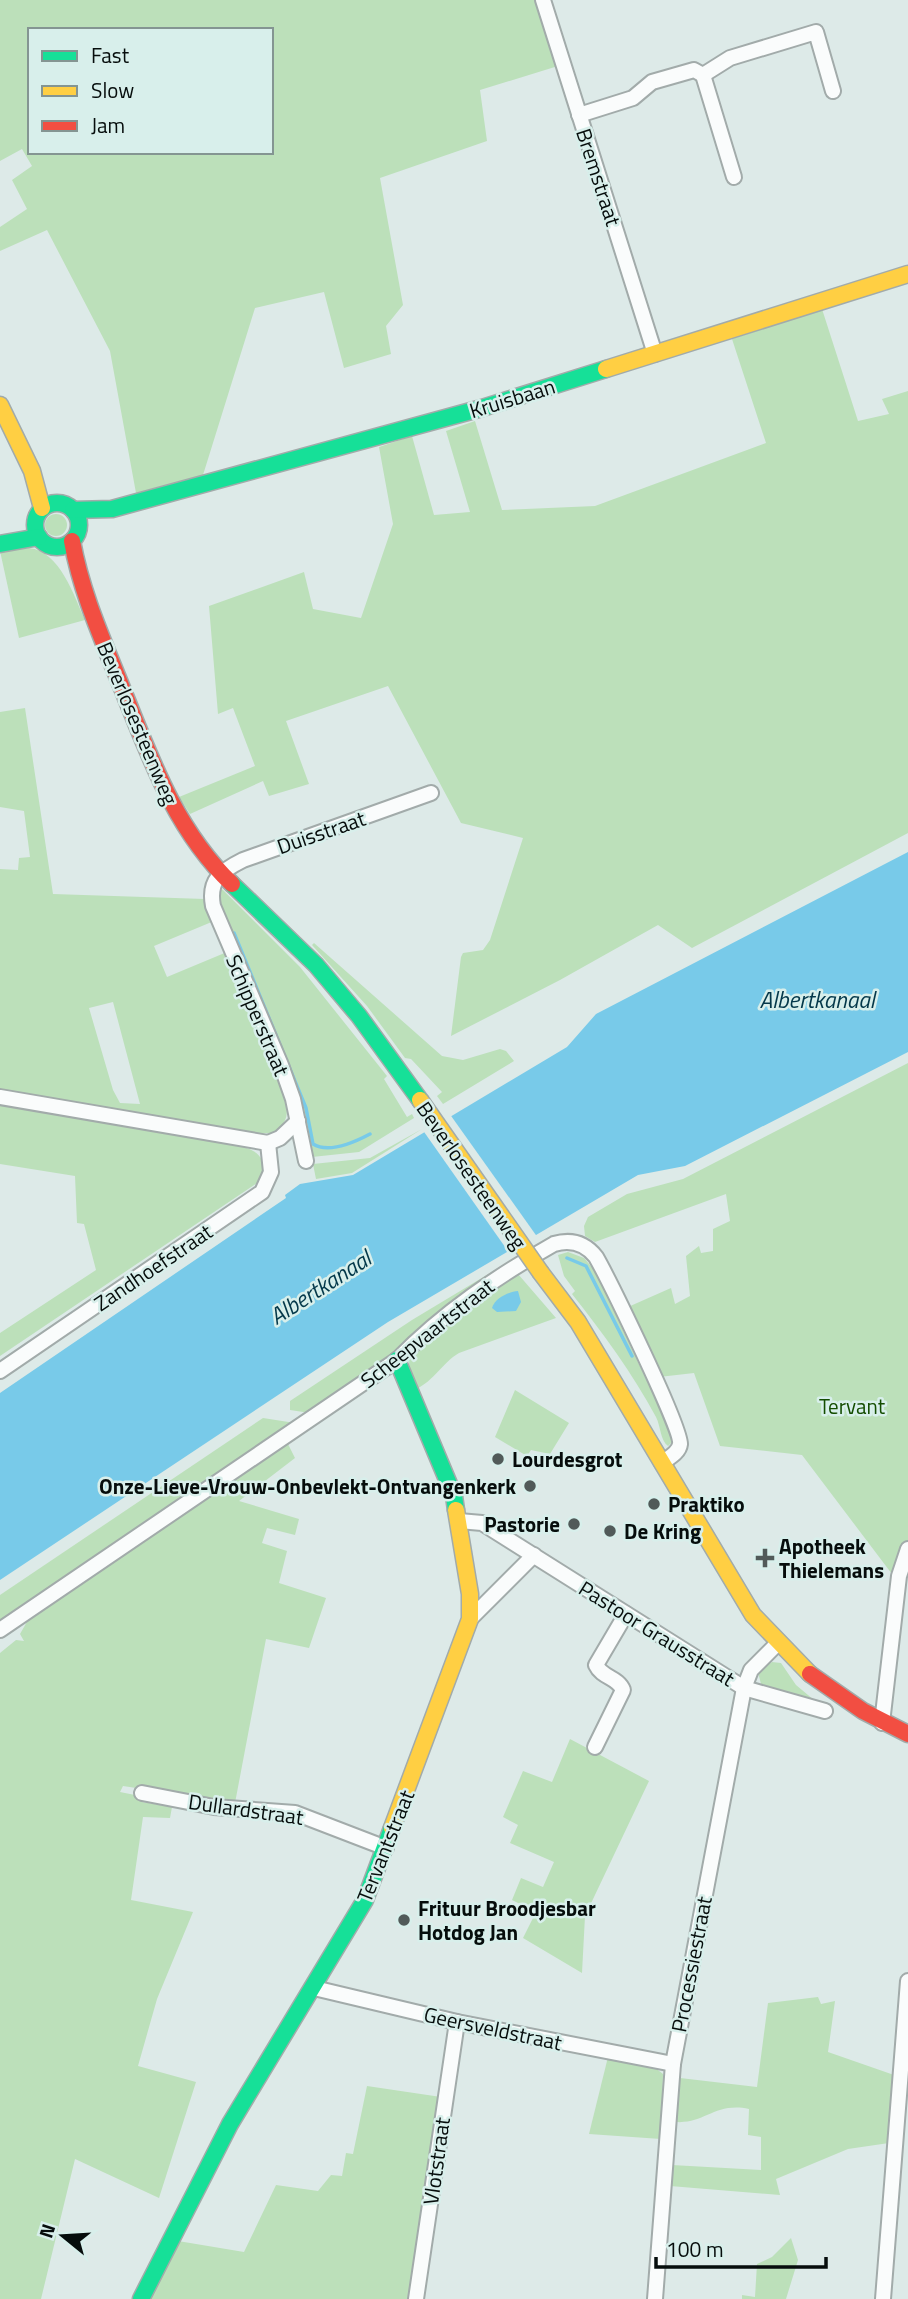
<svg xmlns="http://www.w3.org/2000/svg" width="908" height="2299" viewBox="0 0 908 2299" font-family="'Titillium Web',sans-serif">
<rect width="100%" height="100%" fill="#ddeae8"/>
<!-- green -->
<g fill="#bce0ba" fill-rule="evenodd">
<path d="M0,0H538L558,66L480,90L487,141L380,178L403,305L386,326L391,354L344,368L324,292L255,308L203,475L136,493L110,351L47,230L0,251V227L27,209L12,180L32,166L22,149L0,161ZM30,30H271V152H30Z"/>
<polygon points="822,309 858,421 889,414 882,399 908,391 908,833 692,948 658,925 560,980 451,1036 461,957 463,953 483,950 490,940 523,838 461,823 388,686 286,721 309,784 269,796 263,781 190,814 179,797 255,766 233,708 218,714 209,606 304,572 313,609 361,618 393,524 379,447 412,436 434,515 470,512 446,431 475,421 502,510 595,506 766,443 732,339"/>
<circle cx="56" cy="525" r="11"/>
<path d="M29,548C60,551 74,596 85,620L19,638L0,551Z"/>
<path d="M25,708L53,894L205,899L214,921L154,946L167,977L227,952L283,1086L281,1087C288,1106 292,1120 274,1133L238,1134L236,1145C257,1150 264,1155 266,1177L0,1356V1333L96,1270L84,1224L77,1223L75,1176L0,1164V869L18,870L19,858L30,857L24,811L0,807V712ZM113,1002L140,1104L120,1103L113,1090L89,1008Z"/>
<polygon points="222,889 300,967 387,1076 384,1079 407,1117 412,1114 414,1118 359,1152 312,1157 216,894"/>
<polygon points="314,943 442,1056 463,1060 500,1049 506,1051 514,1061 443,1104 437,1096 442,1092 411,1059 405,1058 367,1006 312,945"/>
<polygon points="908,1063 908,1542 895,1578 802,1455 720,1446 694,1373 659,1377 628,1307 671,1288 675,1304 690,1296 686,1256 699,1246 701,1253 713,1251 713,1229 730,1221 726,1194 595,1242 585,1236 584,1226 588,1217 627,1194 683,1179"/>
<polygon points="422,1129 352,1173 316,1179 313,1164 370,1158"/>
<path d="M568,1252L584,1258L595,1271L672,1434L673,1441L668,1446C660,1440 661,1427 656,1417C633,1374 603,1333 572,1294L575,1291L564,1276L558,1255Z"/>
<polygon points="510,1261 444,1308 394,1354 310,1413 290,1410 290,1401 412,1320"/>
<path d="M518,1274L556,1318L459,1353C442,1363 434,1381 416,1389L409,1364L410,1356L463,1308Z"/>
<polygon points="515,1390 569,1423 550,1454 531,1450 527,1456 495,1437"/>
<polygon points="263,1418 295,1423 0,1624 0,1595"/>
<polygon points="288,1444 295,1458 239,1501 299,1519 295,1535 267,1528 262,1543 287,1551 279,1583 326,1598 309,1648 266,1639 235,1803 123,1786 120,1792 140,1796 142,1802 172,1807 170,1818 143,1817 131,1900 193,1912 157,1999 138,2066 196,2082 159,2198 75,2159 41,2299 0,2299 0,1653 16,1640 24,1641 20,1634 32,1613"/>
<polygon points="772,1662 781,1663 796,1685 814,1700 761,1684 758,1672"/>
<polygon points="570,1739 649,1781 585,1916 582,1973 523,1938 536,1912 512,1900 521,1878 543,1887 554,1862 510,1843 518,1825 503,1817 523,1771 552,1782"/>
<path d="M818,1997L821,2004L835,2001L828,2052L894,2075L889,2143L848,2149L776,2179L780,2195L670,2186L672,2165L761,2170V2137L748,2135L749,2109C715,2102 705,2124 676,2122L680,2078L757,2087L768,2003Z"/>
<polygon points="608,2057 654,2067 663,2074 661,2139 589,2134"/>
<polygon points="367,2086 441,2097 411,2299 150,2299 178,2241 244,2252 276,2185 318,2191 331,2175 342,2176 346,2153 353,2154"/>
<polygon points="791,2238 798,2260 786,2299 742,2299 742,2295 755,2297 757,2264 772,2257"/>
</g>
<!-- water -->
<g fill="#78cae9">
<polygon points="908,852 908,1052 685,1166 638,1175 388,1322 0,1580 0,1393 286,1198 285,1195 300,1184 353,1175 567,1047 596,1014"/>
<path d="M518,1291L521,1302L516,1311L497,1312L492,1308C495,1298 508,1292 518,1291Z"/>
</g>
<!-- pier -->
<polygon fill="#ddeae8" points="449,1113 538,1238 510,1254 422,1129"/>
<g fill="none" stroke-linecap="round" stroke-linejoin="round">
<!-- stream -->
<g stroke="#78cae9" stroke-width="3.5">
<path d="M234,933L306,1108L313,1144C329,1154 355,1142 370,1134"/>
<polyline points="567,1258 586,1266 632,1356"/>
</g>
<defs>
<g id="street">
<polyline points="543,0 655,354"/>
<polyline points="703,75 734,177"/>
<polyline points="579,115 633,98 652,82 694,70 703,75 730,58 816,32 833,91"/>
<polyline points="0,1097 268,1143"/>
<polyline points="268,1143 280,1138 298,1121"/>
<path d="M306,1161L293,1099L281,1065L213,906C208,880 221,871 243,860L431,793"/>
<polyline points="0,1371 262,1192 271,1172 268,1143"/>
<polyline points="459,1521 482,1523 744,1688 825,1711"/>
<polyline points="470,1619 534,1555"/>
<path d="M0,1630L397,1360C444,1312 496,1277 554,1244C571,1239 585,1243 596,1257C609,1280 682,1429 680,1444C679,1453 668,1458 662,1463"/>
<polyline points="882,1723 899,1576 908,1549"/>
<path d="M595,1747L623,1690C618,1677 602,1678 596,1665L626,1614"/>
<polyline points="142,1793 214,1807 295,1813 386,1848"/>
<polyline points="314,1988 457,2022 673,2064"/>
<polyline points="416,2299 457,2022"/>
<polyline points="655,2299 673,2064 744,1688 751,1670 777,1644"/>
<polyline points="883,2299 908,1981"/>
</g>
<g id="fast">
<circle cx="57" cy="525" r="22"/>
<polyline points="73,510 112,509 482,408 606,369"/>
<polyline points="0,544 39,537"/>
<polyline points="232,884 316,965 359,1016 420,1100"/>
<polyline points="397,1360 454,1496 456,1510"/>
<polyline points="141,2299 230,2124 365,1900 392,1828"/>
</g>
<g id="slow">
<polyline points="606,369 908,274"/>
<polyline points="0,405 32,471 42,508"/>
<polyline points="541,1273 578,1322 753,1615 810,1674"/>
<polyline points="392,1828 470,1619 470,1594 456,1510"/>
</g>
<g id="jam">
<path d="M72,541C81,591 101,636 120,683C149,755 175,830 232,884"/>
<polyline points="810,1674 863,1711 908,1734"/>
</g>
</defs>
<!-- street casing -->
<use href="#street" stroke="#a2abaa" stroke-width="18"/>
<!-- fast casing -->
<use href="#fast" stroke="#a2abaa" stroke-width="19"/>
<!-- slow casing -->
<use href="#slow" stroke="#a2abaa" stroke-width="19"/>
<!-- jam casing -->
<use href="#jam" stroke="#a2abaa" stroke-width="19"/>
<!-- street -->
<use href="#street" stroke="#fafcfc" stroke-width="14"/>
<!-- fast -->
<use href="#fast" stroke="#16e098" stroke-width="16"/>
<!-- slow -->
<use href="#slow" stroke="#ffcf43" stroke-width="16"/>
<!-- jam -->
<use href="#jam" stroke="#f24e42" stroke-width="16"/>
<defs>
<polyline id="slow-bridge" points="420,1100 541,1273"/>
</defs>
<!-- slow-bridge casing -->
<use href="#slow-bridge" stroke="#a2abaa" stroke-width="19" stroke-linecap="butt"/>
<!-- slow-bridge -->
<use href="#slow-bridge" stroke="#ffcf43" stroke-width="16"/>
</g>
<!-- markers -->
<g fill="#515a59" stroke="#d8efeb" stroke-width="2.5">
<circle cx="498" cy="1459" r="7"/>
<circle cx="530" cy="1486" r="7"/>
<circle cx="654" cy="1504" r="7"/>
<circle cx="574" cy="1524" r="7"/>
<circle cx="610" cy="1531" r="7"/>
<path d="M761.5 1547.5h7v7h7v7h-7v7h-7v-7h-7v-7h7z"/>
<circle cx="404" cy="1920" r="7"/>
</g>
<g text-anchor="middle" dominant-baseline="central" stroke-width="5" stroke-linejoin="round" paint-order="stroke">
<!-- street labels -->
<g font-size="21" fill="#060d0c" stroke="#d8efeb">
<text transform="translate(599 177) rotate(72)">Bremstraat</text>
<text transform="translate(512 398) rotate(-17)">Kruisbaan</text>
<text transform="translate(138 723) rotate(67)">Beverlosesteenweg</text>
<text transform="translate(321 832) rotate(-19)">Duisstraat</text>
<text transform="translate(258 1015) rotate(67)">Schipperstraat</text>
<text transform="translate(472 1175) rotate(55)">Beverlosesteenweg</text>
<text transform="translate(153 1267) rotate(-34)">Zandhoefstraat</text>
<text transform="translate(427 1333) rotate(-38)">Scheepvaartstraat</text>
<text transform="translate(657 1633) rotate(32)">Pastoor Grausstraat</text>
<text transform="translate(246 1809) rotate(8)">Dullardstraat</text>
<text transform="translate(385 1846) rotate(-68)">Tervantstraat</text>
<text transform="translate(691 1964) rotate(-79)">Processiestraat</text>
<text transform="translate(493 2028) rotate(12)">Geersveldstraat</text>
<text transform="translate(436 2161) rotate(-82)">Vlotstraat</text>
</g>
<!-- park labels -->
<g font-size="21" fill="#144d00" stroke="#d8efeb">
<text x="852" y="1406">Tervant</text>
</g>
<!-- poi labels -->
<g font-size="21" font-weight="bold" fill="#060d0c" stroke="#d8efeb" text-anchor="start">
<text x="512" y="1459">Lourdesgrot</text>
<text x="516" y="1486" text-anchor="end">Onze-Lieve-Vrouw-Onbevlekt-Ontvangenkerk</text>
<text x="668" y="1504">Praktiko</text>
<text x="560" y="1524" text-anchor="end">Pastorie</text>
<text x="624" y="1531">De Kring</text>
<text x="779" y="1546">Apotheek<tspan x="779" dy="24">Thielemans</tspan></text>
<text x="418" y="1908">Frituur Broodjesbar<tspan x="418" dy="24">Hotdog Jan</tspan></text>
</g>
<!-- water labels -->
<g font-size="23" font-style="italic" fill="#04384a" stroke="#d8efeb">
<text x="817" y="999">Albertkanaal</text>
<text transform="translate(320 1287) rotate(-33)">Albertkanaal</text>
</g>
</g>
<!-- legend -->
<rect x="28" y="28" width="245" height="126" fill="#d8efeb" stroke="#849592" stroke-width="2"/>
<rect x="42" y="51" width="35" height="10" fill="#16e098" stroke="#849592" stroke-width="2"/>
<text x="91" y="63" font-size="21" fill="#060d0c">Fast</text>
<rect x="42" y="86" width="35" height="10" fill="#ffcf43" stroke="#849592" stroke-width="2"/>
<text x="91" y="98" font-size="21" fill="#060d0c">Slow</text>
<rect x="42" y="121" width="35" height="10" fill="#f24e42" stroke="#849592" stroke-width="2"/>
<text x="91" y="133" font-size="21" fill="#060d0c">Jam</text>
<!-- north arrow -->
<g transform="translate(63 2236) rotate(288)" stroke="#d8efeb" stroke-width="5" paint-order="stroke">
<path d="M0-5L12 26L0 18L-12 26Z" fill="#060d0c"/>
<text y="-10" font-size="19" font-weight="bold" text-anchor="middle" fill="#060d0c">N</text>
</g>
<!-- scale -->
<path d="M656 2257v10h170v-10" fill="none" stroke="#060d0c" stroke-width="3.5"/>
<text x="666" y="2257" font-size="21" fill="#060d0c" stroke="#d8efeb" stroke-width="5" paint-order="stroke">100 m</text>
</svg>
